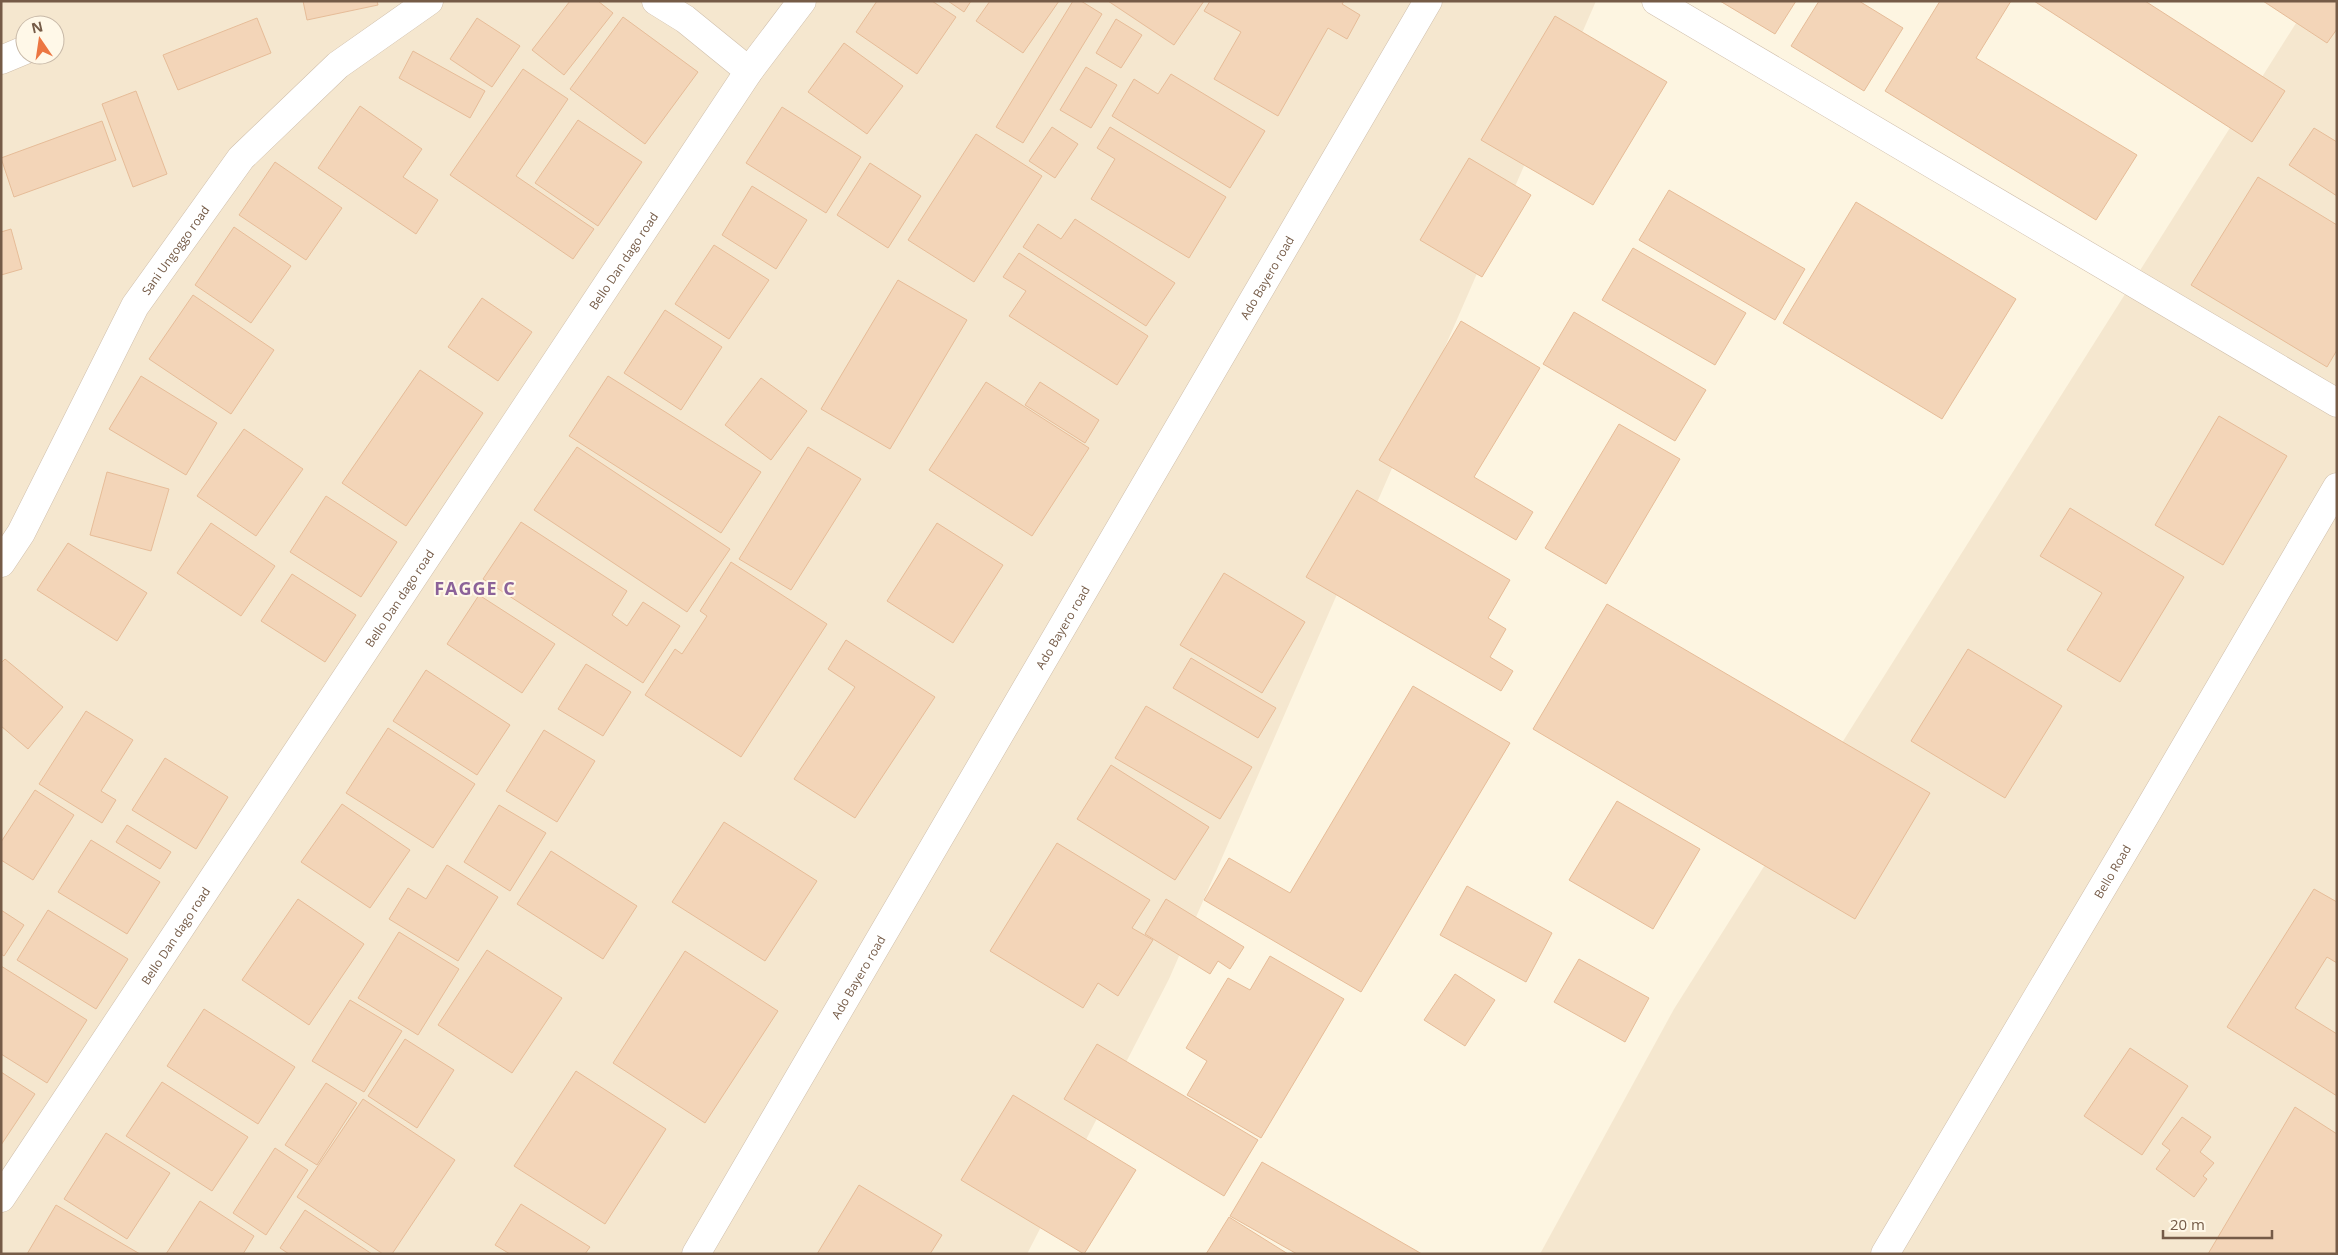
<svg xmlns="http://www.w3.org/2000/svg" width="2338" height="1255" viewBox="0 0 2338 1255" font-family="'Open Sans',sans-serif">
<rect width="100%" height="100%" fill="#fdf5e1"/>
<!-- residential -->
<g fill="#f5e7cf" fill-rule="evenodd">
<path d="M1,1H1596L1169,979L1027,1254H1ZM25,25H55V55H25Z"/>
<polygon points="2310,1 2337,1 2337,1254 1540,1254 1674,1009"/>
</g>
<!-- building -->
<g fill="#f3d5b8" stroke="#e6bc98">
<polygon points="303,1 377,1 378,5 307,20"/>
<polygon points="570,1 598,1 613,13 564,75 532,50"/>
<polygon points="877,1 932,1 956,17 917,74 856,32"/>
<polygon points="948,1 971,1 964,12"/>
<polygon points="990,1 1059,1 1023,53 976,21"/>
<polygon points="1073,1 1081,1 1102,14 1023,143 996,127"/>
<polygon points="1108,1 1204,1 1174,45"/>
<polygon points="1210,1 1344,1 1342,4 1360,15 1347,39 1328,28 1278,116 1214,79 1241,32 1204,11"/>
<polygon points="1720,1 1796,1 1775,34"/>
<polygon points="1819,1 1859,1 1903,28 1864,91 1791,46"/>
<polygon points="1940,1 2011,1 1976,58 2137,155 2096,220 1885,91"/>
<polygon points="2034,1 2145,1 2285,91 2252,142"/>
<polygon points="2263,1 2337,1 2337,29 2327,43"/>
<polygon points="1555,16 1667,82 1593,205 1481,140"/>
<polygon points="623,17 698,72 645,144 570,89"/>
<polygon points="257,18 271,53 178,90 163,55"/>
<polygon points="477,18 520,46 492,87 450,59"/>
<polygon points="1116,19 1142,35 1121,68 1096,53"/>
<polygon points="844,43 903,86 867,134 808,92"/>
<polygon points="413,51 485,91 470,118 399,78"/>
<polygon points="1086,67 1117,85 1091,128 1060,110"/>
<polygon points="523,69 568,99 516,176 594,229 573,259 450,175"/>
<polygon points="1171,74 1265,131 1230,188 1112,116 1134,79 1158,94"/>
<polygon points="136,91 167,174 133,187 102,104"/>
<polygon points="360,106 422,149 403,177 438,200 416,234 318,168"/>
<polygon points="782,107 861,157 826,213 746,163"/>
<polygon points="578,120 642,162 598,226 535,183"/>
<polygon points="102,121 116,160 14,197 1,158"/>
<polygon points="1052,127 1078,144 1055,178 1029,161"/>
<polygon points="1110,127 1226,197 1189,258 1091,199 1115,159 1097,148"/>
<polygon points="2314,128 2337,142 2337,196 2289,165"/>
<polygon points="976,134 1042,176 974,282 908,240"/>
<polygon points="1469,158 1531,195 1482,277 1420,240"/>
<polygon points="275,162 342,208 306,260 239,215"/>
<polygon points="870,163 921,196 888,248 837,215"/>
<polygon points="2258,177 2337,225 2337,350 2327,367 2191,285"/>
<polygon points="752,186 807,220 776,269 722,235"/>
<polygon points="1669,190 1805,269 1775,320 1639,240"/>
<polygon points="1856,202 2016,299 1942,419 1783,323"/>
<polygon points="1075,219 1175,283 1146,326 1023,247 1038,224 1061,239"/>
<polygon points="234,227 291,266 251,323 195,285"/>
<polygon points="11,229 22,269 1,275 1,232"/>
<polygon points="714,245 769,280 729,339 675,304"/>
<polygon points="1633,248 1746,313 1715,365 1602,300"/>
<polygon points="1019,253 1148,336 1117,385 1009,316 1026,291 1003,277"/>
<polygon points="898,280 967,320 890,449 821,409"/>
<polygon points="193,295 274,350 231,414 149,359"/>
<polygon points="482,298 532,332 498,381 448,347"/>
<polygon points="665,310 722,347 681,410 624,373"/>
<polygon points="1574,312 1706,390 1675,441 1543,364"/>
<polygon points="1461,321 1540,368 1474,477 1533,512 1516,540 1379,460"/>
<polygon points="420,370 483,413 406,526 342,483"/>
<polygon points="141,376 217,423 186,475 109,429"/>
<polygon points="608,376 761,472 721,533 569,436"/>
<polygon points="761,378 807,411 771,460 725,425"/>
<polygon points="986,382 1089,448 1032,536 929,470"/>
<polygon points="1040,382 1099,420 1085,443 1025,405"/>
<polygon points="2219,416 2287,456 2223,565 2155,525"/>
<polygon points="1619,424 1680,459 1606,584 1545,548"/>
<polygon points="244,429 303,469 256,536 197,496"/>
<polygon points="577,447 730,549 687,612 534,510"/>
<polygon points="808,447 861,479 791,590 739,559"/>
<polygon points="107,472 169,489 151,551 90,535"/>
<polygon points="1357,490 1510,580 1488,618 1506,629 1490,657 1513,671 1501,691 1306,577"/>
<polygon points="326,496 397,542 361,597 290,552"/>
<polygon points="2070,508 2184,577 2120,682 2067,650 2102,593 2040,556"/>
<polygon points="521,522 627,591 612,615 627,626 643,602 680,626 643,683 483,579"/>
<polygon points="211,523 275,566 241,616 177,573"/>
<polygon points="937,523 1003,565 953,643 887,601"/>
<polygon points="68,543 147,593 117,641 37,590"/>
<polygon points="731,562 827,624 741,757 645,695 675,649 682,654 707,616 700,611"/>
<polygon points="1224,573 1305,622 1262,693 1180,645"/>
<polygon points="292,574 356,615 325,662 261,621"/>
<polygon points="479,595 555,644 522,693 447,644"/>
<polygon points="1607,604 1930,793 1855,919 1533,729"/>
<polygon points="846,640 935,697 855,818 794,779 855,687 828,669"/>
<polygon points="1968,649 2062,706 2005,798 1911,741"/>
<polygon points="1191,658 1276,708 1258,738 1173,688"/>
<polygon points="5,659 63,707 28,749 1,726 1,663"/>
<polygon points="586,664 631,692 603,736 558,709"/>
<polygon points="426,670 510,725 477,775 393,721"/>
<polygon points="1413,686 1510,743 1361,992 1204,900 1229,858 1290,893"/>
<polygon points="1146,706 1252,767 1220,819 1115,758"/>
<polygon points="86,711 133,740 101,791 116,800 102,823 39,784"/>
<polygon points="388,728 475,784 433,848 346,793"/>
<polygon points="544,730 595,761 557,822 506,791"/>
<polygon points="165,758 228,797 196,849 132,810"/>
<polygon points="1111,765 1209,827 1175,880 1077,819"/>
<polygon points="35,790 74,815 33,880 1,860 1,842"/>
<polygon points="1617,801 1700,849 1653,929 1569,880"/>
<polygon points="342,804 410,850 370,908 301,862"/>
<polygon points="499,805 546,833 510,891 464,862"/>
<polygon points="724,822 817,881 765,961 672,902"/>
<polygon points="127,825 171,852 160,869 116,842"/>
<polygon points="91,840 160,882 127,934 58,892"/>
<polygon points="1057,843 1150,900 1132,928 1153,940 1118,996 1098,983 1083,1008 990,951"/>
<polygon points="551,851 637,906 603,959 517,904"/>
<polygon points="447,865 498,897 458,961 389,919 408,888 426,899"/>
<polygon points="1467,886 1552,933 1526,982 1440,935"/>
<polygon points="2314,889 2337,902 2337,963 2327,957 2295,1008 2337,1034 2337,1096 2227,1027"/>
<polygon points="298,899 364,944 309,1025 242,980"/>
<polygon points="1166,899 1244,947 1230,969 1218,961 1210,974 1145,934"/>
<polygon points="1,910 24,925 4,956 1,954"/>
<polygon points="48,910 128,959 96,1009 17,960"/>
<polygon points="399,932 459,969 418,1035 358,998"/>
<polygon points="487,950 562,998 512,1073 438,1025"/>
<polygon points="685,951 778,1011 705,1123 613,1063"/>
<polygon points="1270,956 1344,999 1261,1138 1187,1095 1207,1061 1186,1048 1228,978 1250,990"/>
<polygon points="1579,959 1649,998 1625,1042 1554,1002"/>
<polygon points="1,966 87,1020 47,1083 1,1054"/>
<polygon points="1455,974 1495,1000 1465,1046 1424,1020"/>
<polygon points="350,1000 402,1031 364,1092 312,1061"/>
<polygon points="204,1009 295,1067 258,1124 167,1066"/>
<polygon points="405,1039 454,1070 417,1128 368,1096"/>
<polygon points="1097,1044 1258,1140 1224,1196 1064,1099"/>
<polygon points="2130,1048 2188,1086 2142,1155 2084,1116"/>
<polygon points="576,1071 666,1129 605,1224 514,1166"/>
<polygon points="1,1072 35,1094 1,1145"/>
<polygon points="162,1082 248,1137 212,1191 126,1136"/>
<polygon points="326,1083 357,1103 317,1165 285,1145"/>
<polygon points="1013,1095 1136,1170 1084,1254 961,1180"/>
<polygon points="363,1099 455,1160 392,1254 383,1254 297,1197"/>
<polygon points="2295,1107 2337,1134 2337,1254 2208,1254"/>
<polygon points="2182,1117 2211,1137 2200,1152 2214,1163 2203,1176 2207,1179 2194,1197 2156,1169 2170,1150 2162,1144"/>
<polygon points="106,1133 170,1173 127,1239 64,1199"/>
<polygon points="275,1148 308,1170 266,1235 233,1213"/>
<polygon points="1262,1162 1422,1254 1297,1254 1230,1216"/>
<polygon points="859,1185 942,1235 930,1254 817,1254"/>
<polygon points="200,1201 254,1236 243,1254 166,1254"/>
<polygon points="521,1204 590,1247 585,1254 510,1254 495,1245"/>
<polygon points="56,1205 140,1254 27,1254"/>
<polygon points="305,1210 372,1254 289,1254 280,1248"/>
<polygon points="1229,1217 1288,1254 1206,1254"/>
</g>
<g fill="none" stroke-linecap="round" stroke-linejoin="round">
<defs>
<g id="minor">
<polyline points="656,1 685,19 749,71"/>
<polyline points="1656,1 2337,403"/>
<polyline points="1,60 25,50"/>
<path id="s1" d="M1,563L21,533L135,306L241,158L338,65L429,1"/>
<path id="s2" d="M1,1198L749,71L802,1"/>
<path id="s3" d="M696,1254L1428,1"/>
<path id="s4" d="M1885,1254L2146,814L2337,487"/>
</g>
</defs>
<!-- minor casing -->
<use href="#minor" stroke="#d0bfab" stroke-width="29"/>
<!-- minor -->
<use href="#minor" stroke="#fff" stroke-width="28"/>
</g>
<g text-anchor="middle" dominant-baseline="central" stroke-width="4" stroke-linejoin="round" paint-order="stroke">
<!-- street labels -->
<g font-size="12" fill="#755b47" stroke="#fff8e8">
<text stroke="none"><textPath href="#s1" startOffset="359">Sani Ungoggo road</textPath></text>
<text stroke="none"><textPath href="#s2" startOffset="1125">Bello Dan dago road</textPath></text>
<text stroke="none"><textPath href="#s3" startOffset="1131">Ado Bayero road</textPath></text>
<text stroke="none"><textPath href="#s2" startOffset="720">Bello Dan dago road</textPath></text>
<text stroke="none"><textPath href="#s3" startOffset="726">Ado Bayero road</textPath></text>
<text stroke="none"><textPath href="#s4" startOffset="445">Bello Road</textPath></text>
<text stroke="none"><textPath href="#s2" startOffset="315">Bello Dan dago road</textPath></text>
<text stroke="none"><textPath href="#s3" startOffset="321">Ado Bayero road</textPath></text>
</g>
<!-- district labels -->
<g font-size="18" font-weight="bold" letter-spacing="1" fill="#8b6299" stroke="#fff8e8">
<text x="475" y="588">FAGGE C</text>
</g>
</g>
<!-- border -->
<rect width="2338" height="1255" fill="none" stroke="#755b47" stroke-width="5"/>
<!-- north arrow -->
<g transform="translate(40 40) rotate(347)"><circle r="24" fill="#fff8e8" stroke="#c8b9a8"/>
<path d="M0-4L9 19L0 12L-9 19Z" fill="#ec7642"/>
<text y="-8" font-size="14" font-weight="bold" text-anchor="middle" fill="#755b47">N</text>
</g>
<!-- scale -->
<path d="M2163 1230v8h109v-8" fill="none" stroke="#755b47" stroke-width="2.5"/>
<text x="2170" y="1230" font-size="15" fill="#755b47" stroke="#fff8e8" stroke-width="4" paint-order="stroke">20 m</text>
</svg>
